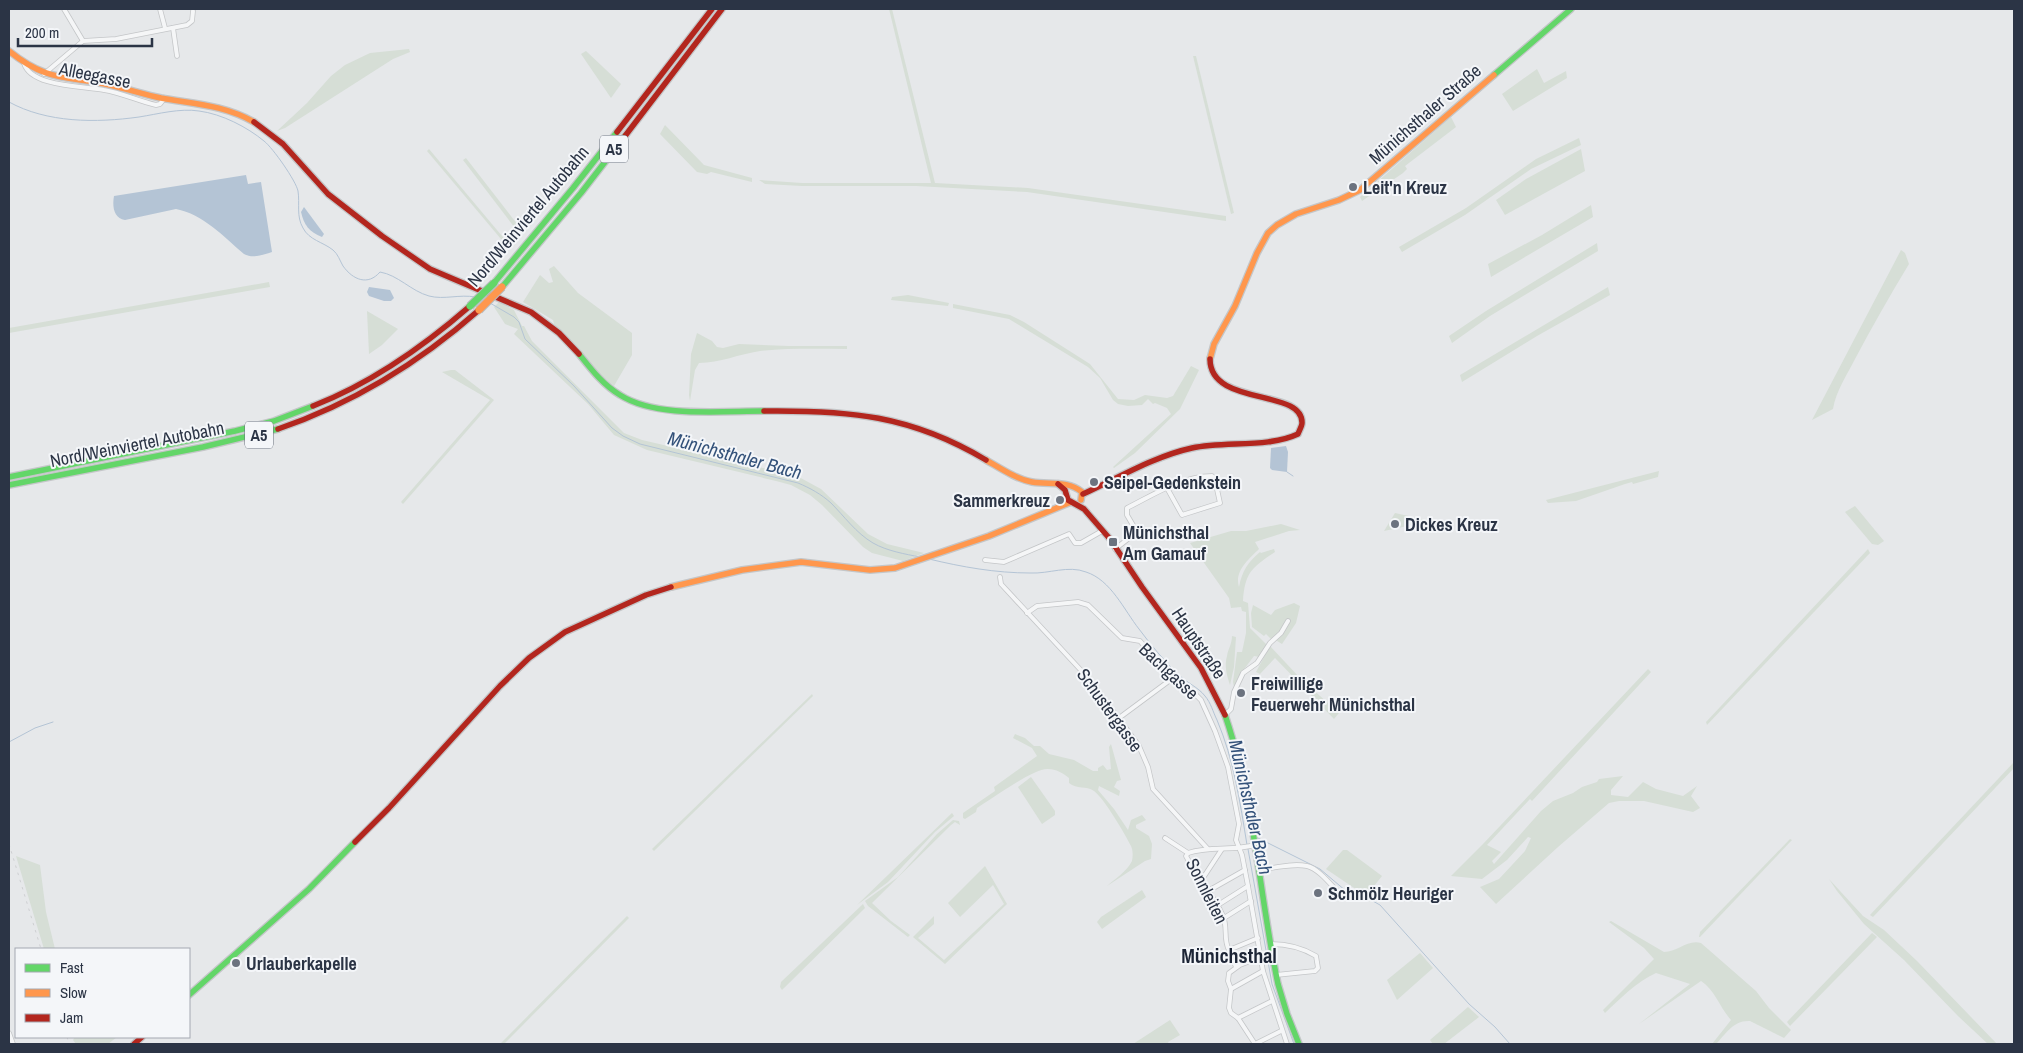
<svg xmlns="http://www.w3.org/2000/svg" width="2023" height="1053" viewBox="0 0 2023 1053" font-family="'Archivo Narrow',sans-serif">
<rect width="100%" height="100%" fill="#e6e8ea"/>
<!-- green -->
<g fill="#d6ded6">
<polygon points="889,9 892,9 935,183 1028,188 1226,216 1226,221 1027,192 916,186 802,186 765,184 759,180 802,183 931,183"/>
<polygon points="409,49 410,52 393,59 285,128 277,131 307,103 331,76 345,65 370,53"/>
<polygon points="586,51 621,84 611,98 581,54"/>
<polygon points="1193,56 1196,56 1234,213 1231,214"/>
<polygon points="1537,69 1544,83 1566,71 1567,78 1513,111 1502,94"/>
<polygon points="1451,117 1456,127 1405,166 1407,169 1403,173 1362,201 1360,197"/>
<polygon points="665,125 704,165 752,178 752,182 711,172 707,174 697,172 660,134"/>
<polygon points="1579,138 1581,145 1531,169 1465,215 1402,252 1399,247 1466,208 1536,159"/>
<polygon points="429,149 507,242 506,245 427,151"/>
<polygon points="1581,149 1585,171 1505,215 1496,200 1526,179"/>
<polygon points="466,158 521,229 518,232 463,160"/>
<polygon points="1591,205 1593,217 1491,277 1488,264 1542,235"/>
<polygon points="1597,243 1598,251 1490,316 1452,343 1449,336 1486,311"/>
<path d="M1901,250L1905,253L1909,264C1890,295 1872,327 1855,359C1847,375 1836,391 1833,409L1812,420Z"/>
<polygon points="554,266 578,293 632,333 632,355 614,386 595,370 554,324 553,320 523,302 540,275 549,283 553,282 549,269"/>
<polygon points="269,282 270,287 9,333 9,328"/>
<polygon points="1608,287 1610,295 1537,336 1462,382 1460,375"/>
<polygon points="908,295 949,303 948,306 891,300 892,297"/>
<polygon points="499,302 514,310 522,326 524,326 532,341 624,433 642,440 797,476 821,489 868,534 887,544 924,553 903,561 872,553 863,547 822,505 810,495 791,485 776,481 647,450 614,435 588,404 514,334 518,329 505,324 494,307"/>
<polygon points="953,304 1010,315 1024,322 1090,364 1118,399 1134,400 1145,395 1167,398 1173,396 1191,366 1199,370 1180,409 1135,453 1114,468 1113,467 1171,414 1167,408 1155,403 1153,404 1148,399 1142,405 1128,406 1118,404 1113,400 1100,378 1088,367 1009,319 953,308"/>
<polygon points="367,311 398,329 382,345 369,354"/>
<path d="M697,333L712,341L717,347L723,348L739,344L789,346H847V349C818,349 789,348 760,351C739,354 720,363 699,363L695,370L690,401L689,395L691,354Z"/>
<polygon points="451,370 455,370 494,400 403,504 401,502 490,400 442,372"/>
<polygon points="1659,471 1658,477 1633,484 1632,482 1625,484 1576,501 1548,503 1546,500"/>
<polygon points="1855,506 1884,541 1878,545 1872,544 1845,512"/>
<polygon points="1395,513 1431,521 1384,531"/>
<path d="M1281,524L1300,530L1289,531L1255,542L1259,549C1249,559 1234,571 1239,587C1242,571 1248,562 1260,552L1261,553L1274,549L1275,552C1251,568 1245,573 1243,601L1248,603L1250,628L1267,645L1260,657L1254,656L1239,676L1234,687L1233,682L1237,652H1242L1246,633V612L1242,611L1241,607L1231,608L1229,598L1190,543L1231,531H1246Z"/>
<polygon points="1868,549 1870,553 1707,725 1706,722"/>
<polygon points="1294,603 1300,606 1296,623 1282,644 1274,639 1272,640 1266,634 1264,636 1252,627 1251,613 1253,605 1271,615 1275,610"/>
<path d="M1232,636L1236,637L1234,667L1230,685C1227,676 1224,666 1227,656C1228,649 1232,644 1232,636Z"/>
<polygon points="1270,646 1300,678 1339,713 1334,719 1275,658 1260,674 1256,672"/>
<polygon points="1648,669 1651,672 1532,801 1530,799 1487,845 1501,852 1492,861 1494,864 1541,811 1553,801 1573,793 1582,787 1597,782 1599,779 1623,776 1611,790 1611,795 1628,797 1643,782 1656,789 1683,796 1697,786 1691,796 1700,808 1693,812 1644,801 1619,801 1609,803 1558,847 1496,904 1480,887 1499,879 1525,851 1531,838 1528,837 1507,860 1482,879 1451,876 1483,844"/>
<polygon points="812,694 813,696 654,851 652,849"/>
<path d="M1015,734L1025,738L1034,746H1040L1049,754L1074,760L1093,771H1098V768L1103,765L1107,770L1111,769L1109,747L1111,744L1121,780L1117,781L1114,787L1120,791L1119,796L1099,786L1098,790L1114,809L1128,830L1131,820L1142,815L1146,820L1136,825V828L1149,836L1152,844L1151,859L1145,861L1107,886C1115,879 1127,871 1132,861C1133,856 1133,850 1131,846C1125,834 1104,798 1094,791C1086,785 1077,790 1069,783V778C1063,773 1056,769 1048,769C1034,768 991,799 977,808L976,812L965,819L963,818V813L995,791L994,787L1037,756L1032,748L1013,738Z"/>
<polygon points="2014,762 2014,768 1873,917 1870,915"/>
<polygon points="1031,777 1055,811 1055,815 1042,824 1018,787"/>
<polygon points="952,813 954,816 935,832 888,882 857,905"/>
<polygon points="953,820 959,821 960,825 955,822 951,825 872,903 891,921 910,935 908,937 868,906 865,901 898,877 937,834"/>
<polygon points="1790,839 1792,840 1700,937 1699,937 1700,932"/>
<polygon points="1343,850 1347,850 1382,876 1366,896 1326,869"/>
<polygon points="16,856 40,865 46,912 55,949 44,949"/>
<polygon points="985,866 1007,904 945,964 913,937 934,916 934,924 918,938 944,960 1004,904 993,885 960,917 948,903"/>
<polygon points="1829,879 1863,916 1884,930 1917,961 1997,1044 1988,1044 1958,1016 1904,960 1864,924 1837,891"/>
<polygon points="1142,890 1146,897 1102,929 1097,922 1101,917"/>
<polygon points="863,904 865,908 782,990 780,987 781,982"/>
<polygon points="627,916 629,918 504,1044 500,1044"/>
<path d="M1611,921L1664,952C1677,952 1688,939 1701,943L1756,991L1769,1008L1791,1030L1784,1038L1750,1021C1733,1020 1726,1034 1716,1044H1712L1731,1020C1720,1008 1715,990 1701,981L1639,1024L1690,984L1656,973C1636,982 1621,998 1605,1013L1603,1010L1654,959L1644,948L1609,922Z"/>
<polygon points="1872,933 1877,937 1790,1026 1787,1022"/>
<polygon points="1420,953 1433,968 1397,1000 1387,980"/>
<polygon points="1468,1007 1479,1017 1444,1044 1433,1044 1430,1040"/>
<polygon points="1170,1020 1180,1035 1168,1042 1169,1044 1133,1044"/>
<polygon points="75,1037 117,1037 108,1044 76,1044 73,1040"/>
</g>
<!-- water -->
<g fill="#b4c4d5">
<path d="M246,175L248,184L261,182L272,252C262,255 253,259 244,254C224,237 203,214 176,209L125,220C114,218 112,207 114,196Z"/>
<path d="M304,207L324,234L322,237C309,232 304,225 301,212Z"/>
<polygon points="369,287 390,290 394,298 391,301 384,301 369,296 367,292"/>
<polygon points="1286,446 1288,452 1287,472 1272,470 1270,468 1271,448"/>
</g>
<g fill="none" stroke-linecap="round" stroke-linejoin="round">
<!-- stream -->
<g stroke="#b4c4d5" stroke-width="1">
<path d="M9,102C47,123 96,123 139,117C158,114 180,108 199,111C222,114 247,127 264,141C273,148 296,181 298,191C300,204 296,216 303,228C309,240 323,242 333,250C338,254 340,261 343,266C353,280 368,286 380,272C398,275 411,291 429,296C444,300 460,294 475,297"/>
<path d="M490,303L514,317L519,322L525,339L574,386L612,428L623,436L640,444L798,483C810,488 821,494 831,503C844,516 856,533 873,543C887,551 905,554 920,557"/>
<polyline points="1287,472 1293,476"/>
<path d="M929,559C962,567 996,573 1030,573C1049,574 1068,565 1086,572C1111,580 1124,610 1139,629C1151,645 1164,661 1179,675C1187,683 1198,687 1205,696C1211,703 1213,712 1217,720C1234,760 1240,802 1247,845"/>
<polyline points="9,742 35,728 53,722"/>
<polyline points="1258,838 1320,869 1346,891 1371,900 1380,905 1469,1004 1495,1027 1510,1044"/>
<polyline points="1248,849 1272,984 1294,1044"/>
</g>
<defs>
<g id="street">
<polyline points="64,9 83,41"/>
<polyline points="160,9 165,28"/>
<polyline points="173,28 177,56"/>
<path d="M24,63C30,87 84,86 104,90C122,93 138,101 156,105L160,104L164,99"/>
<polyline points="44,74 83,41 116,39 187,25 192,21 193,11"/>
<path d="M1115,549L1137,532L1127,515V508C1153,495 1182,476 1212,476L1215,480L1220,503L1182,515L1167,488"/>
<polyline points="985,560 1004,562 1069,534 1075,543 1081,543 1102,531"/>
<polyline points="1000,577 1001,584 1090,680 1139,746 1148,767 1153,789 1208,849"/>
<polyline points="1027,613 1037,606 1078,602 1088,605 1122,638 1140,641 1168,673 1193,692 1201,700 1215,731 1228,767 1239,824 1236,840 1242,855 1248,886 1263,971 1287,1044"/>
<polyline points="1225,715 1231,709 1234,692 1243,673 1257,663 1270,643 1281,633 1288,621"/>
<polyline points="1119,718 1173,678"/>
<polyline points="1165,838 1188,853"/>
<path d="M1188,853L1186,856C1197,877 1214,895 1223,916C1228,927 1223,940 1229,950L1258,938"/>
<path d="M1188,853C1210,846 1233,851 1255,845"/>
<path d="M1259,870C1274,868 1292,863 1307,866C1320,869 1333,888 1343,897"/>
<polyline points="1201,881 1222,849"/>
<polyline points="1208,891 1245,870"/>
<polyline points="1218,905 1248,886"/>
<polyline points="1224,918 1251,901"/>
<path d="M1271,944C1288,944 1301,947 1316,956L1318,968L1315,971L1276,975"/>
<polyline points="1229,950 1236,967"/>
<polyline points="1261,957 1240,965 1229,973 1228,981 1231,989 1229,1008 1231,1013 1238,1018 1255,1044 1281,1031"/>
<polyline points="1231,989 1263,971"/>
<polyline points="1238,1018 1272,1001"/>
<polyline points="9,1033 13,1044"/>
</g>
<g id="fast">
<polyline points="1494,75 1571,9"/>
<polyline points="494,283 573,188 617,132"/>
<polyline points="502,287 581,193 625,136"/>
<path d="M579,354C591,369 603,385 620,395C656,418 721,411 764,411"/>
<polyline points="9,477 235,431 274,421 313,406"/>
<polyline points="9,485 203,447 278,429"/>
<path d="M1225,715C1255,802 1259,894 1278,984L1287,1014L1299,1044"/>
<polyline points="189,995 309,889 355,842"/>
</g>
<g id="slow">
<path d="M9,51C45,80 62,76 105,84C124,88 143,94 161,98C194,104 224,105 254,122"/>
<polyline points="1210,359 1214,344 1235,306 1257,253 1268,233 1277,225 1296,214 1339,200 1360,190 1494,75"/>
<path d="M986,460C1000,468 1016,479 1032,482C1050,485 1067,480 1082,492L1081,500"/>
<polyline points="671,587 742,570 801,562 870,570 895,568 989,536 1071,502"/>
</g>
<g id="jam">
<polyline points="254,122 283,144 328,194 382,236 430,269 531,312 559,333 579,354"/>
<polyline points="617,132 712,9"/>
<polyline points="625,136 722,9"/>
<path d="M313,406C372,383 423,347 470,306"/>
<path d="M764,411C848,410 911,415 986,460"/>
<path d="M278,429C354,403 419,363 479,310"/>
<polyline points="1058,484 1065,490 1068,500 1084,509 1110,539 1142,587 1201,668 1225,715"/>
<path d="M1083,494C1118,478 1155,456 1192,448C1226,441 1268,448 1298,434C1299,431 1302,426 1302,423C1303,388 1210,407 1210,359"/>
<polyline points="355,842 389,808 500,686 529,658 565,632 646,595 671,587"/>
<polyline points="134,1044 142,1037"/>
</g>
</defs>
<!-- street casing -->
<use href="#street" stroke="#c4c6c8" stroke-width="5.5"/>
<!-- fast casing -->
<use href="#fast" stroke="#c4c6c8" stroke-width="8"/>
<!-- slow casing -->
<use href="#slow" stroke="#c4c6c8" stroke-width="8"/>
<!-- jam casing -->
<use href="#jam" stroke="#c4c6c8" stroke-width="8"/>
<!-- street -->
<use href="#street" stroke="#f5f6f7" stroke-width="4"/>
<!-- fast -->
<use href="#fast" stroke="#63d668" stroke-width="5.5"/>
<!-- slow -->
<use href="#slow" stroke="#ff974d" stroke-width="5.5"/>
<!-- jam -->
<use href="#jam" stroke="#b3261e" stroke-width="5.5"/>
<!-- rail -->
<g stroke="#cecfd2" stroke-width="1" stroke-dasharray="2.5 5" stroke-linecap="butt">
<polyline points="9,844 41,949"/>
<polyline points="67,1037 69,1044"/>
</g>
<defs>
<polyline id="fast-bridge" points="470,306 494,283"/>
<polyline id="slow-bridge" points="479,310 502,287"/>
</defs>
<!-- fast-bridge casing -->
<use href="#fast-bridge" stroke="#b8bbbf" stroke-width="9" stroke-linecap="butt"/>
<!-- slow-bridge casing -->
<use href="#slow-bridge" stroke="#b8bbbf" stroke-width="9" stroke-linecap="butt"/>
<!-- fast-bridge -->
<use href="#fast-bridge" stroke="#63d668" stroke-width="7"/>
<!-- slow-bridge -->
<use href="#slow-bridge" stroke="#ff974d" stroke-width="7"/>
</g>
<!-- markers -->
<g fill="#6c737f" stroke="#f4f6f9" stroke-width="2">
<circle cx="1353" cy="187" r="5"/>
<circle cx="1094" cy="482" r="5"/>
<circle cx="1060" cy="500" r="5"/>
<circle cx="1395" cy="524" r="5"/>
<rect x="1108" y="537" width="10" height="10" rx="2.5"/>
<circle cx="1241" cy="693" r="5"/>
<circle cx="1318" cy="893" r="5"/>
<circle cx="236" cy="963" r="5"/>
</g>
<g text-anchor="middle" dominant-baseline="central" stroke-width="4" stroke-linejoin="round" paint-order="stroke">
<!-- shield labels -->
<g fill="#f4f6f9" stroke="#676e7b" stroke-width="1">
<rect x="600" y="135.5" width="28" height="27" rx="4"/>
<rect x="245" y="421.5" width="28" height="27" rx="4"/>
</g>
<g font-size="16" font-weight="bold" fill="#2b3445">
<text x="614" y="149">A5</text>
<text x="259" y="435">A5</text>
</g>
<!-- street labels -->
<g font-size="18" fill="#2b3445" stroke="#f4f6f9">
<text transform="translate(95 75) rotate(11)">Alleegasse</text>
<text transform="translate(1425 114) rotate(-41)">Münichsthaler Straße</text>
<text transform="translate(528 216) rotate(-50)">Nord/Weinviertel Autobahn</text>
<text transform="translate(137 444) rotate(-11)">Nord/Weinviertel Autobahn</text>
<text transform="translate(1199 643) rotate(56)">Hauptstraße</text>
<text transform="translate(1169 671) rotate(43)">Bachgasse</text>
<text transform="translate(1110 710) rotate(54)">Schustergasse</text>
<text transform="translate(1207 891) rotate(63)">Sonnleiten</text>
</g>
<!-- poi labels -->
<g font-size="18" font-weight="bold" fill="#2b3445" stroke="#f4f6f9" text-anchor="start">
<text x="1363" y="187">Leit'n Kreuz</text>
<text x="1104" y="482">Seipel-Gedenkstein</text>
<text x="1050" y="500" text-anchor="end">Sammerkreuz</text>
<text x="1405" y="524">Dickes Kreuz</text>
<text x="1123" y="532">Münichsthal<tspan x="1123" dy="21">Am Gamauf</tspan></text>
<text x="1251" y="683">Freiwillige<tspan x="1251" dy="21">Feuerwehr Münichsthal</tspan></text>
<text x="1328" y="893">Schmölz Heuriger</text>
<text x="246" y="963">Urlauberkapelle</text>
</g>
<!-- water labels -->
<g font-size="19" font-style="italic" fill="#34527a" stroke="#f4f6f9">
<text transform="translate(735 455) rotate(15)">Münichsthaler Bach</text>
<text transform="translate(1251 807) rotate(77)">Münichsthaler Bach</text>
</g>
<!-- quarter labels -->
<g font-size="20" font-weight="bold" fill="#1d2536" stroke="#f4f6f9">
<text x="1229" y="955">Münichsthal</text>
</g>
</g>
<!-- border -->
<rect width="2023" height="1053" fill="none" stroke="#2b3445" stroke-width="20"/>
<!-- legend -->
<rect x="15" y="948" width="175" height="90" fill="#f4f6f9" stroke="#a4a8b1"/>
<rect x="25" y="964" width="25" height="8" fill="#63d668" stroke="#a4a8b1"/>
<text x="60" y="973" font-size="15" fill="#2b3445">Fast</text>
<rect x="25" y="989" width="25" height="8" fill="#ff974d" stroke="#a4a8b1"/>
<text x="60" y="998" font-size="15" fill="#2b3445">Slow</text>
<rect x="25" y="1014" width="25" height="8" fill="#b3261e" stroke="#a4a8b1"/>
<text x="60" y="1023" font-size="15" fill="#2b3445">Jam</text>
<!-- scale -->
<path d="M18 38v8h134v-8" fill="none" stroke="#2b3445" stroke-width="2.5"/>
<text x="25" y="38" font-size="15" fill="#2b3445" stroke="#f4f6f9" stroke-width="4" paint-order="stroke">200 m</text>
</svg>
